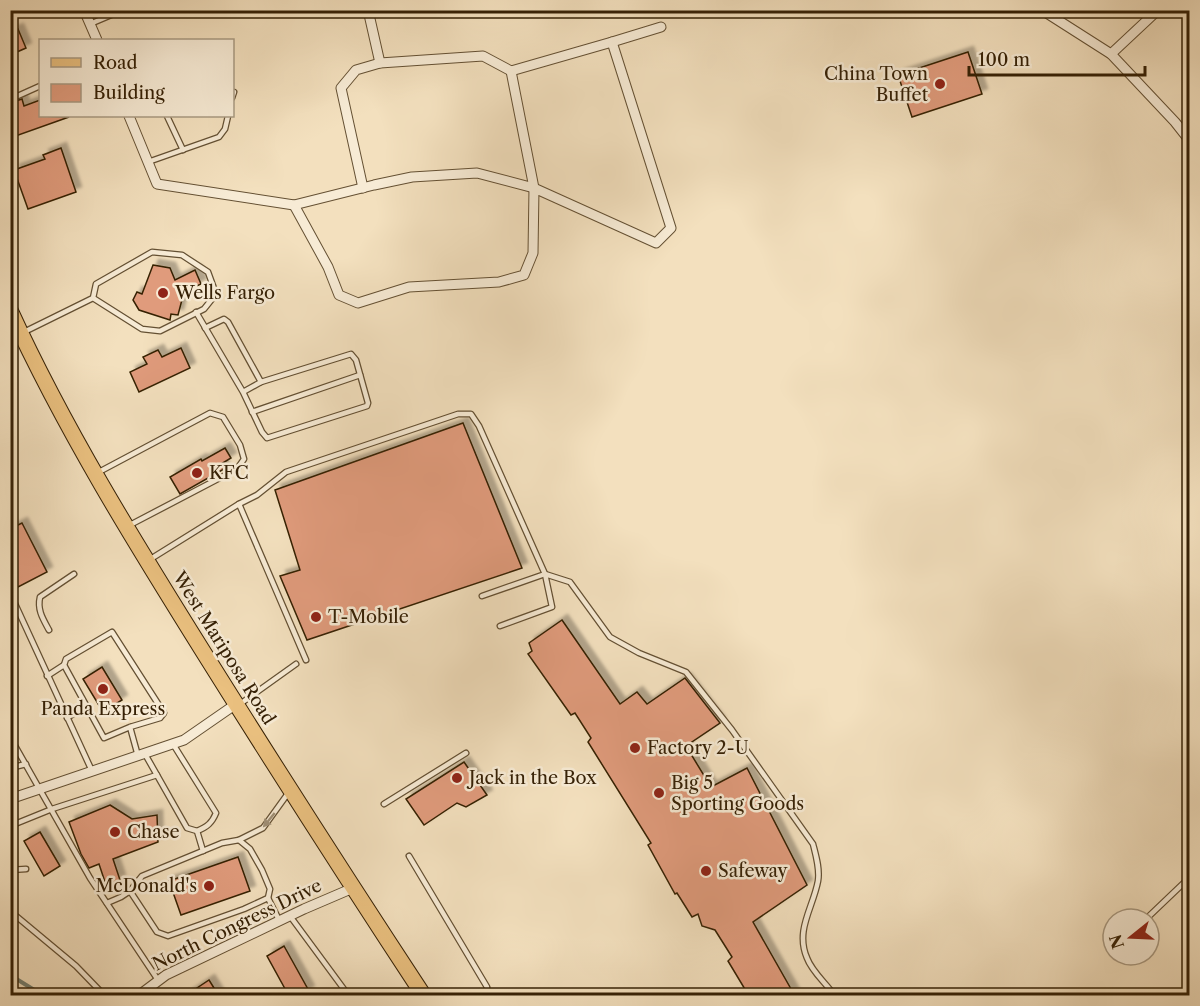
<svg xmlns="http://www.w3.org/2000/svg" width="1200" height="1006" viewBox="0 0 1200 1006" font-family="'Libre Caslon Text',serif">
<defs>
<filter id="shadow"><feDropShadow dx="5.5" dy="-5.5" stdDeviation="1.5" flood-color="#0004"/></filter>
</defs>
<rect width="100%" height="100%" fill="#f3e0be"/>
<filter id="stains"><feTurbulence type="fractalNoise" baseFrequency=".00333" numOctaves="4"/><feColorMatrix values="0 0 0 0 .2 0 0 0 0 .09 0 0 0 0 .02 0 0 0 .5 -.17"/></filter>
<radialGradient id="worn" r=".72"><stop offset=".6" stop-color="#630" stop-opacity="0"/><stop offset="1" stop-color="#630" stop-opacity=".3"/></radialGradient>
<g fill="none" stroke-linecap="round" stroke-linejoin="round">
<!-- stream -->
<polyline stroke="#737e70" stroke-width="4" points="10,975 44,996"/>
</g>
<!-- building -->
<g fill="#e09b7c" stroke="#352005" stroke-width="1.5" filter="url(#shadow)">
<polygon points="18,29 26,48 10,55 10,32"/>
<polygon points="968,52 982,94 912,117 898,75"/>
<polygon points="22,99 24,106 40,100 40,116 69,117 10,138 10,103"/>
<polygon points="61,148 76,192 28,209 14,170 45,159 43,155"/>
<polygon points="153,265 170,268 175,280 195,270 201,284 184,292 178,315 171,314 170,320 139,310 133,300 137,292 142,294"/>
<polygon points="181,348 190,368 139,392 130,372 147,364 143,357 158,350 162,357"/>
<polygon points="463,423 522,568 307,640 280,576 300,570 275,490"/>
<polygon points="225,448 231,458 221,464 224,469 180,494 170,477 201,459 202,461"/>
<polygon points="22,523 47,572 18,587 10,574 10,529"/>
<polygon points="562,620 620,704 637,692 647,704 685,678 720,723 686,746 711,787 747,768 807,885 753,922 795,996 749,996 728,961 732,957 715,930 702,926 698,914 692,917 677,893 675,894 648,845 651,843 588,742 591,738 575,713 571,715 528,654 532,651 529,643"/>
<polygon points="102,667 122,700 103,712 83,679"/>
<polygon points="464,762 487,795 466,807 457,803 424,825 406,799"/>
<polygon points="110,805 132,819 157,815 158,842 113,859 120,880 106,885 99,864 89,868 81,854 69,822"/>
<polygon points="40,832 60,866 44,876 24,841"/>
<polygon points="238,857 250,891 181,915 169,881"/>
<polygon points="284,946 309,991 301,996 289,996 267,956"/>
<polygon points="209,980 219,996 185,996"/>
</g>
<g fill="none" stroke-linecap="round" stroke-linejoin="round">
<defs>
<g id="lane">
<polyline points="90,24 123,10"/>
<polyline points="232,98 234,92"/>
<polyline points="11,99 40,86"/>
<polyline points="167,116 183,150"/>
<polyline points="148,162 219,137 225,129 228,116"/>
<polyline points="196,312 243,392 262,432 267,438 367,406 368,403 356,360 351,354 261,382 243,392"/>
<polyline points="205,328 224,319 228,322 261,382"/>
<polyline points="24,332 93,298 142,329 160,331 204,309 216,294 208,272 182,255 152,252 96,284 93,298"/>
<polyline points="252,412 360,375"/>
<polyline points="97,473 210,413 223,417 240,445 244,459 237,469 128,526"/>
<polyline points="239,504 257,495 286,472 458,414 471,414 479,426 545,574 482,596"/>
<polyline points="149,560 239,504 306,660"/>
<polyline points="10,593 92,771"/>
<path d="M500,626L552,607L545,574L570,582L610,637L639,653L686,672L732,730L813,844C816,856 820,869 818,881C813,908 795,930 807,958C812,972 826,983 835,996"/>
<path d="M49,630C43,619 37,610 40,597L74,574"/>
<polyline points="47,676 64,665"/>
<polyline points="240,704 296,664"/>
<polyline points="67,718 86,705"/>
<polyline points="130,727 160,718 164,713 112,632 66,659 64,665 104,738 130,727 138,756"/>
<polyline points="10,737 90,878 158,980"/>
<path d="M145,754L187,828L197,831C207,827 212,823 216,813L173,744"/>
<polyline points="10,768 26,764"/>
<polyline points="384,804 466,753"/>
<polyline points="10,826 52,809 157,775"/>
<polyline points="197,831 203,851"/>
<polyline points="239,840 263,828 289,792"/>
<polyline points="409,856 487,987"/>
<polyline points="10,870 26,869"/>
<polyline points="130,891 157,932 168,936 244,909 268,898"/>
<polyline points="107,903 121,897 130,891 142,876 222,843 239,840 250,849 262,870 270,889 268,898 279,920"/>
<polyline points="10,911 76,966 105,996"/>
<polyline points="290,916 349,996"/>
<polyline points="1146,919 1190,877"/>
</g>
<g id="street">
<polyline points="84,10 97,40"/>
<polyline points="368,10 380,63"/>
<polyline points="1042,10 1111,54 1175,122 1190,141"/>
<polyline points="612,42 661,27"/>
<polyline points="1111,54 1158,10"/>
<polyline points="129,116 157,184 294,205 374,185 412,177 477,173 534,188 511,71"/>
<polyline points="363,188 341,88 356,70 380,63 483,56 511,71"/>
<polyline points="294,205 328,267 339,295 358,303 409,287 499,282 524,275 533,253 534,188 656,243 671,228 612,42 511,71"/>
<polyline points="10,799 184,740 236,704"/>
<polyline points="138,996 166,975 304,909 353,888"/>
</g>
<path id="primary" d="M10,310C65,430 134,541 204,653C276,768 349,882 424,996"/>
</defs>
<!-- lane casing -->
<use href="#lane" stroke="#645033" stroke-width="7"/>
<!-- street casing -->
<use href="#street" stroke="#645033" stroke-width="11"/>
<!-- primary casing -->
<use href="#primary" stroke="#352005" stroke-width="17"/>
<!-- lane -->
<use href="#lane" stroke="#f7ebd5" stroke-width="4.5"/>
<!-- street -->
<use href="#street" stroke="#f7ebd5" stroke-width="9"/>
<!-- primary -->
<use href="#primary" stroke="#eac07f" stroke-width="15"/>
</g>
<!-- one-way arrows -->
<defs><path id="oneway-solid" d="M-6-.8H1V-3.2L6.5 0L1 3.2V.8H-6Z" transform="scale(1.5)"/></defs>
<use fill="#a09077" href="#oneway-solid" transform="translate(269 820) rotate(129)"/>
<!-- markers -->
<g fill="#8f2418" stroke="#f7ebd5" stroke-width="2">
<circle cx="940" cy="84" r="6"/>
<circle cx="163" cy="293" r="6"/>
<circle cx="197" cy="473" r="6"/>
<circle cx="316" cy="617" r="6"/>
<circle cx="103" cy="689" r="6"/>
<circle cx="635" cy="748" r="6"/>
<circle cx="457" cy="778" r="6"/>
<circle cx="659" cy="793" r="6"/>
<circle cx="115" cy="832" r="6"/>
<circle cx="706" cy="871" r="6"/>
<circle cx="209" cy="886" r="6"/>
</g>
<g text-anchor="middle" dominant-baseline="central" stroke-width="5" stroke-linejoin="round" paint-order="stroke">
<!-- poi labels -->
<g font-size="18" fill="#352005" stroke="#f7ebd5" text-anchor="start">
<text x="928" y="74" text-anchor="end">China Town<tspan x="928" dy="21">Buffet</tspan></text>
<text x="175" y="293">Wells Fargo</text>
<text x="209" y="473">KFC</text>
<text x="328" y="617">T-Mobile</text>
<text x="103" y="709" text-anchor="middle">Panda Express</text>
<text x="647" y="748">Factory 2-U</text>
<text x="469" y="778">Jack in the Box</text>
<text x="671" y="783">Big 5<tspan x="671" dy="21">Sporting Goods</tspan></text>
<text x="127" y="832">Chase</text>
<text x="718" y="871">Safeway</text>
<text x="197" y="886" text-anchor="end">McDonald's</text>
</g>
<!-- street labels -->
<g font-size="18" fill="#352005" stroke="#f7ebd5">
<text transform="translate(224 648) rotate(58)">West Mariposa Road</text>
<text transform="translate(237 925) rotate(-26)">North Congress Drive</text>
</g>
</g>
<!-- margin -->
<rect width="1200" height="1006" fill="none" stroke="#f3e0be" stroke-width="36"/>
<rect x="12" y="12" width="1176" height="982" fill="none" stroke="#352005" stroke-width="3"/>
<rect x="18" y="18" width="1164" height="970" fill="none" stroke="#352005" stroke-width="1.5"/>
<!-- legend -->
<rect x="39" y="39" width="195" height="78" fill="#f7ebd5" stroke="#a99a82" stroke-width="1.5"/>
<rect x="51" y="58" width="30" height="9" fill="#eac07f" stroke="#a99a82" stroke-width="1.5"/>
<text x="93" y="69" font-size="18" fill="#352005">Road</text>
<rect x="51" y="84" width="30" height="18" fill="#e09b7c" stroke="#a99a82" stroke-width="1.5"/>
<text x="93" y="99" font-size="18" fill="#352005">Building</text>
<!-- north arrow -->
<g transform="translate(1131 937) rotate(252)"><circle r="28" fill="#f7ebd5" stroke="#a99a82" stroke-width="1.5"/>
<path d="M0-4.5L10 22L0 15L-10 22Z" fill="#8f2418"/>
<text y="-9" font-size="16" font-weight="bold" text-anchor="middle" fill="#352005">N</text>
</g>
<!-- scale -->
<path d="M969 66v9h176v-9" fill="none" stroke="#352005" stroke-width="3"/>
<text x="978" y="66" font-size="18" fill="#352005" stroke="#f7ebd5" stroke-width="4.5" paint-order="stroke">100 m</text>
<rect width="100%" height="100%" filter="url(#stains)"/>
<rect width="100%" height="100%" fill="url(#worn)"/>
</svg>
